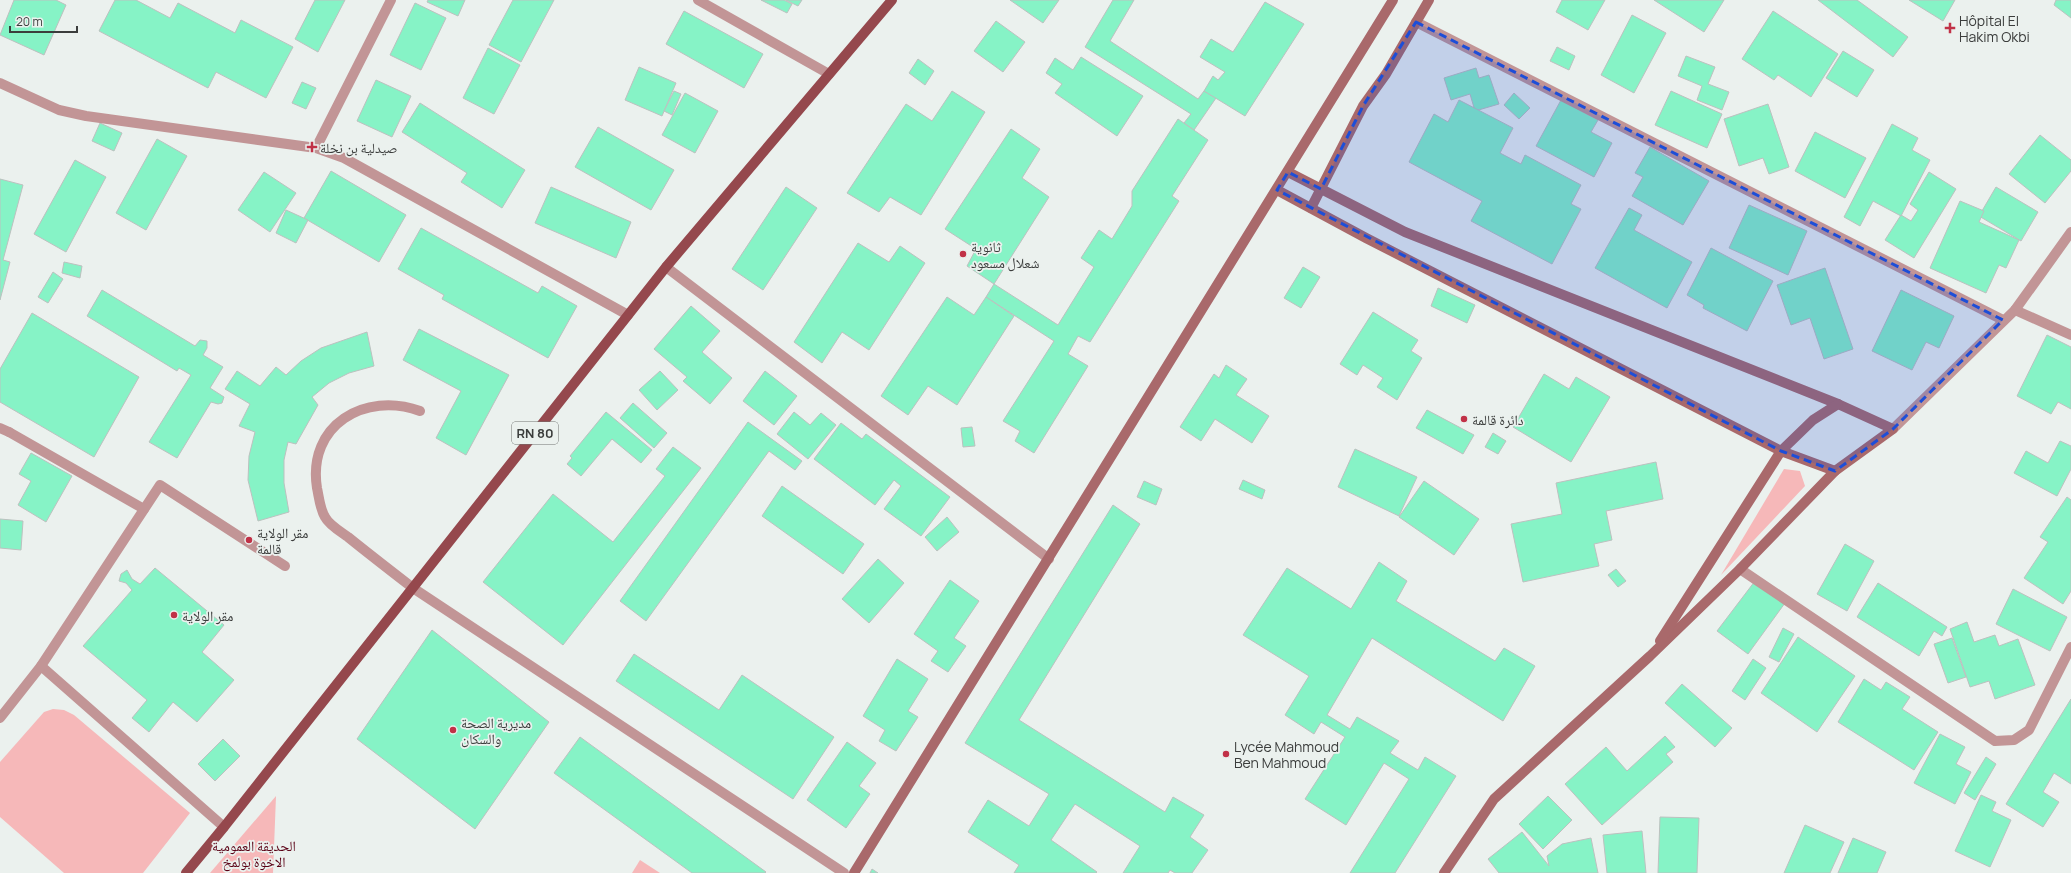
<svg xmlns="http://www.w3.org/2000/svg" width="2071" height="873" viewBox="0 0 2071 873" font-family="Manrope,'Noto Naskh Arabic',sans-serif">
<rect width="100%" height="100%" fill="#ebf1ee"/>
<!-- green -->
<g fill="#f6b8b9">
<polygon points="1784,469 1800,471 1805,486 1721,575"/>
<polygon points="53,709 64,710 74,715 190,813 143,873 64,873 0,817 0,762 44,712"/>
<polygon points="276,796 273,873 210,873"/>
<polygon points="640,860 660,873 632,873"/>
</g>
<!-- building -->
<g fill="#86f3c6" stroke="#bcc1bf">
<polygon points="14,0 56,0 66,5 44,55 0,35"/>
<polygon points="115,0 136,0 170,18 178,3 235,33 241,20 293,47 266,98 216,72 208,88 99,31"/>
<polygon points="315,0 345,0 318,52 295,39"/>
<polygon points="428,0 465,0 458,16 427,2"/>
<polygon points="513,0 554,0 521,62 489,45"/>
<polygon points="761,0 784,0 792,4 787,13"/>
<polygon points="786,0 802,0 798,6"/>
<polygon points="1010,0 1059,0 1043,23"/>
<polygon points="1113,0 1134,0 1110,41 1198,99 1204,91 1216,98 1194,130 1184,123 1191,114 1085,47"/>
<polygon points="1562,0 1605,0 1588,30 1556,12"/>
<polygon points="1654,0 1724,0 1704,32"/>
<polygon points="1818,0 1857,0 1908,37 1893,57"/>
<polygon points="1909,0 1955,0 1943,21"/>
<polygon points="2056,0 2071,0 2071,18 2054,5"/>
<polygon points="1265,2 1304,24 1245,116 1204,91 1213,76 1218,80 1225,72 1200,57 1211,39 1233,52"/>
<polygon points="415,3 446,18 421,70 390,55"/>
<polygon points="684,11 763,54 744,88 666,44"/>
<polygon points="1773,11 1838,54 1811,97 1778,75 1774,80 1742,59"/>
<polygon points="1632,15 1666,33 1634,93 1601,75"/>
<polygon points="996,21 1025,42 1003,72 974,51"/>
<polygon points="1557,47 1575,56 1569,70 1550,61"/>
<polygon points="488,48 520,65 494,114 463,98"/>
<polygon points="1843,51 1874,70 1857,97 1826,78"/>
<polygon points="1686,56 1715,67 1708,84 1729,92 1722,110 1697,100 1702,86 1678,76"/>
<polygon points="1081,57 1143,96 1117,136 1055,93 1062,84 1046,73 1055,58 1073,70"/>
<polygon points="918,59 934,71 925,85 909,73"/>
<polygon points="639,67 676,83 662,116 625,100"/>
<polygon points="1476,68 1479,78 1489,75 1499,104 1475,111 1470,94 1451,100 1444,78"/>
<polygon points="376,80 411,96 392,137 357,121"/>
<polygon points="302,82 316,88 306,109 292,103"/>
<polygon points="674,91 681,94 672,115 664,111"/>
<polygon points="952,91 985,112 921,215 890,197 879,212 847,193 906,104 932,121"/>
<polygon points="1671,91 1722,114 1707,148 1655,125"/>
<polygon points="685,93 718,111 695,153 662,135"/>
<polygon points="1514,93 1530,108 1519,119 1504,105"/>
<polygon points="1459,100 1513,128 1500,153 1521,164 1525,155 1581,185 1571,204 1581,209 1552,264 1471,221 1482,201 1409,162 1434,114 1448,122"/>
<polygon points="1561,100 1598,120 1591,132 1612,143 1594,177 1536,146"/>
<polygon points="420,103 525,170 502,208 461,182 467,173 402,132"/>
<polygon points="1768,104 1789,167 1769,174 1763,158 1739,166 1724,119"/>
<polygon points="1178,119 1208,140 1172,196 1179,201 1090,342 1078,336 1068,354 1088,366 1034,453 1015,441 1020,431 1003,421 1054,341 986,297 994,284 1058,325 1094,267 1081,258 1099,230 1112,239 1132,206 1132,191"/>
<polygon points="100,123 122,133 114,151 92,141"/>
<polygon points="1892,124 1918,138 1912,150 1930,160 1901,216 1873,201 1860,226 1844,217"/>
<polygon points="598,127 674,170 651,210 575,167"/>
<polygon points="1011,129 1040,149 1022,178 1049,197 994,284 967,266 976,249 945,229"/>
<polygon points="1815,132 1866,158 1845,198 1795,171"/>
<polygon points="2040,135 2071,160 2071,171 2045,203 2009,174"/>
<polygon points="157,139 187,156 146,230 116,213"/>
<polygon points="1650,147 1709,181 1683,225 1632,196 1643,177 1635,173"/>
<polygon points="75,160 106,177 66,252 34,234"/>
<polygon points="331,171 406,215 379,262 304,218"/>
<polygon points="264,172 296,193 270,232 238,210"/>
<polygon points="1929,172 1956,189 1914,258 1885,240 1901,215 1911,221 1918,210 1910,204"/>
<polygon points="0,179 23,185 3,260 10,262 0,300"/>
<polygon points="551,187 631,222 616,258 535,223"/>
<polygon points="786,187 817,208 763,290 732,269"/>
<polygon points="1996,187 2038,212 2021,241 1979,216"/>
<polygon points="1960,201 1984,211 1979,222 2019,240 2006,268 1999,265 1986,293 1930,268"/>
<polygon points="1749,205 1807,231 1788,275 1729,248"/>
<polygon points="1629,208 1642,215 1634,230 1692,262 1667,308 1595,268"/>
<polygon points="286,210 308,220 296,243 276,233"/>
<polygon points="421,228 538,293 542,286 577,306 548,358 442,299 444,295 398,269"/>
<polygon points="858,243 889,262 900,246 925,263 869,350 842,332 822,363 794,342"/>
<polygon points="1711,248 1773,281 1747,331 1703,308 1704,305 1687,295"/>
<polygon points="64,262 82,266 80,278 62,273"/>
<polygon points="1303,267 1320,277 1301,308 1284,298"/>
<polygon points="1825,268 1853,349 1824,359 1810,318 1791,325 1777,285"/>
<polygon points="53,272 63,279 48,303 38,297"/>
<polygon points="1438,288 1475,305 1467,323 1431,306"/>
<polygon points="102,290 195,346 200,340 207,341 207,348 203,355 223,367 210,388 224,397 222,403 218,404 211,402 177,458 149,442 191,375 179,368 177,371 87,316"/>
<polygon points="1901,290 1954,316 1939,348 1926,342 1912,370 1872,351"/>
<polygon points="947,297 974,315 986,297 1014,316 957,405 928,386 908,415 881,396"/>
<polygon points="691,306 720,331 702,352 732,378 710,404 683,381 687,377 654,349"/>
<polygon points="1373,312 1418,340 1411,351 1422,358 1397,400 1377,387 1383,378 1363,365 1357,375 1340,364"/>
<polygon points="32,313 139,377 94,457 0,402 0,369"/>
<polygon points="419,329 509,375 466,455 436,438 461,391 403,360"/>
<polygon points="367,332 374,366 349,373 329,383 312,397 318,405 296,444 288,442 284,460 284,483 289,512 258,521 248,480 249,456 255,432 239,426 250,404 225,389 237,371 260,386 276,367 286,375 301,361 321,348"/>
<polygon points="2047,335 2071,347 2071,409 2058,402 2051,414 2017,396"/>
<polygon points="1226,365 1247,379 1236,395 1269,416 1252,443 1215,419 1201,441 1180,427 1214,374 1219,378"/>
<polygon points="660,371 678,390 657,410 639,390"/>
<polygon points="765,371 797,396 774,425 743,401"/>
<polygon points="1544,374 1569,389 1576,377 1610,397 1571,462 1513,427"/>
<polygon points="633,403 667,433 654,448 620,418"/>
<polygon points="1427,410 1474,435 1463,454 1416,428"/>
<polygon points="606,412 652,450 641,463 612,439 581,476 567,464 572,458 570,456"/>
<polygon points="794,412 810,425 821,413 836,425 808,459 777,434"/>
<polygon points="748,422 802,461 795,470 769,451 646,621 620,601"/>
<polygon points="841,423 862,439 866,434 950,497 921,536 884,509 901,486 894,480 875,505 814,459"/>
<polygon points="972,427 975,446 963,447 961,428"/>
<polygon points="1493,433 1506,441 1498,454 1485,447"/>
<polygon points="2060,441 2071,446 2071,469 2057,496 2014,473 2026,451 2048,463"/>
<polygon points="673,447 701,468 563,645 483,582 553,494 613,542 665,476 656,469"/>
<polygon points="1355,449 1417,477 1399,516 1338,487"/>
<polygon points="31,453 72,476 46,522 18,505 31,481 19,474"/>
<polygon points="1656,462 1663,499 1606,511 1612,540 1594,544 1599,566 1523,582 1511,524 1562,514 1556,483"/>
<polygon points="1243,480 1265,490 1262,499 1239,489"/>
<polygon points="1144,481 1162,489 1156,505 1137,497"/>
<polygon points="1424,481 1479,519 1454,555 1399,517"/>
<polygon points="782,486 864,544 843,574 762,516"/>
<polygon points="2067,497 2071,500 2071,591 2063,604 2024,578 2048,542 2040,537"/>
<polygon points="1113,505 1140,524 1019,720 1165,812 1173,797 1204,815 1190,837 1208,850 1192,873 1175,873 1170,870 1168,873 1123,873 1140,846 1075,804 1051,840 1097,872 1096,873 1014,873 1019,865 968,832 988,800 1029,826 1049,794 965,743"/>
<polygon points="947,517 959,532 937,551 925,537"/>
<polygon points="0,519 23,521 21,550 0,548"/>
<polygon points="1845,544 1874,561 1847,611 1817,594"/>
<polygon points="878,559 904,583 869,623 842,599"/>
<polygon points="1379,562 1407,581 1396,601 1495,661 1504,648 1535,666 1503,721 1372,638 1327,715 1350,729 1357,717 1399,741 1390,753 1418,770 1425,757 1456,776 1395,873 1350,873 1409,779 1384,763 1346,825 1305,799 1345,737 1321,722 1314,734 1285,715 1309,676 1243,635 1287,568 1351,609"/>
<polygon points="155,568 224,625 202,652 234,680 197,722 173,702 149,732 132,718 147,700 83,646 132,590 126,583 119,581 121,574 127,570 132,579 140,584"/>
<polygon points="1616,569 1626,581 1618,587 1608,575"/>
<polygon points="950,580 979,601 954,638 966,646 948,672 931,661 938,651 914,634"/>
<polygon points="1755,581 1785,603 1748,654 1717,631"/>
<polygon points="1878,583 1947,627 1942,636 1934,631 1919,656 1857,617"/>
<polygon points="2013,589 2067,617 2050,651 1996,624"/>
<polygon points="1967,622 1974,642 1995,635 1999,646 2018,639 2035,685 1995,699 1989,681 1970,687 1950,629"/>
<polygon points="1783,628 1794,634 1779,662 1769,657"/>
<polygon points="432,630 549,722 475,829 357,739"/>
<polygon points="1798,637 1855,676 1817,732 1761,693"/>
<polygon points="1952,638 1966,677 1948,683 1934,644"/>
<polygon points="634,654 719,710 742,675 834,737 793,799 616,681"/>
<polygon points="897,659 928,679 908,711 918,717 896,751 879,741 885,730 863,716"/>
<polygon points="1753,659 1766,668 1745,700 1732,691"/>
<polygon points="1864,679 1881,690 1886,682 1910,697 1902,709 1938,732 1914,770 1838,722"/>
<polygon points="1682,684 1732,728 1715,747 1665,703"/>
<polygon points="2071,699 2071,784 2054,773 2043,792 2059,802 2043,827 2006,804"/>
<polygon points="1940,734 1965,747 1956,764 1971,772 1955,804 1914,783"/>
<polygon points="1665,736 1675,747 1666,754 1673,762 1602,825 1565,784 1606,747 1627,771"/>
<polygon points="580,737 766,872 765,873 692,873 554,773"/>
<polygon points="223,739 240,756 215,781 198,764"/>
<polygon points="847,742 876,763 859,786 870,794 846,828 807,800"/>
<polygon points="1986,757 1996,764 1975,800 1964,793"/>
<polygon points="1981,795 1996,802 1992,811 2011,820 1990,867 1955,851"/>
<polygon points="1548,796 1572,820 1543,849 1519,824"/>
<polygon points="1660,817 1699,818 1697,873 1658,873"/>
<polygon points="1805,825 1844,842 1830,873 1784,873"/>
<polygon points="1642,831 1646,873 1607,873 1603,835"/>
<polygon points="1522,832 1549,866 1547,856 1562,844 1591,838 1598,873 1499,873 1488,859"/>
<polygon points="1853,838 1886,852 1877,873 1838,873"/>
<polygon points="872,869 878,873 870,873"/>
</g>
<g fill="none" stroke-linecap="round" stroke-linejoin="round">
<!-- lane -->
<g stroke="#c29596" stroke-width="10">
<polyline points="9,432 144,509"/>
<path d="M413,588C391,571 369,554 348,537C341,532 329,525 325,517C320,509 319,497 317,488C307,425 365,391 420,411"/>
<polyline points="41,666 224,827"/>
<polyline points="0,718 41,666 160,485 285,566"/>
</g>
<!-- street -->
<g stroke="#c29596" stroke-width="10">
<polyline points="698,0 829,74"/>
<polyline points="1416,22 2003,320"/>
<polyline points="0,83 59,110 86,116 316,148 344,158 628,315"/>
<polyline points="316,148 391,0"/>
<polyline points="666,267 1049,559"/>
<polyline points="2015,310 2071,335"/>
<polyline points="0,428 9,432"/>
<polyline points="1893,429 2015,310 2071,232"/>
<polyline points="1740,569 1995,741 2014,740 2029,730 2071,647"/>
<polyline points="413,588 844,873"/>
</g>
<!-- secondary -->
<g stroke="#a9696b" stroke-width="10">
<polyline points="1288,172 1405,232 1838,404 1893,429 1835,471 1740,569 1650,656 1494,799 1444,873"/>
<polyline points="1277,190 1366,238 1781,451 1835,471"/>
<polyline points="1311,208 1363,106 1386,74 1429,0"/>
<polyline points="1660,641 1781,451 1813,420 1838,404"/>
<polyline points="854,873 1393,0"/>
</g>
<!-- primary -->
<polyline stroke="#95484d" stroke-width="10" points="186,873 224,827 666,267 892,0"/>
</g>
<!-- marked area -->
<path fill="#1d4ed8" fill-opacity="0.2" stroke="#1d4ed8" stroke-width="3" stroke-dasharray="8 5" stroke-linejoin="round" d="M1416,22L2003,320L1893,429L1835,471L1781,451L1277,190L1288,172L1321,189L1363,106Z"/>
<!-- markers -->
<g fill="#c13147" stroke="#ebf1ee" stroke-width="1.5">
<path d="M1948 22h4v4h4v4h-4v4h-4v-4h-4v-4h4z"/>
<path d="M310 141h4v4h4v4h-4v4h-4v-4h-4v-4h4z"/>
<circle cx="963" cy="254" r="4"/>
<circle cx="1464" cy="419" r="4"/>
<circle cx="249" cy="540" r="4"/>
<circle cx="174" cy="615" r="4"/>
<circle cx="453" cy="730" r="4"/>
<circle cx="1226" cy="754" r="4"/>
</g>
<g text-anchor="middle" dominant-baseline="central" stroke-width="3.5" stroke-linejoin="round" paint-order="stroke">
<!-- shield labels -->
<rect fill="#ebf1ee" stroke="#707371" stroke-width="1" x="512" y="422" width="46" height="22" rx="3"/>
<g font-size="13" font-weight="bold" fill="#3b3d3c">
<text x="535" y="433">RN 80</text>
</g>
<!-- poi labels -->
<g font-size="14" fill="#3b3d3c" stroke="#ebf1ee" text-anchor="start">
<text x="1959" y="20">Hôpital El<tspan x="1959" dy="16">Hakim Okbi</tspan></text>
<text x="320" y="147">صيدلية بن نخلة</text>
<text x="971" y="246">ثانوية<tspan x="971" dy="16">شعلال مسعود</tspan></text>
<text x="1472" y="419">دائرة قالمة</text>
<text x="257" y="532">مقر الولاية<tspan x="257" dy="16">قالمة</tspan></text>
<text x="182" y="615">مقر الولاية</text>
<text x="461" y="722">مديرية الصحة<tspan x="461" dy="16">والسكان</tspan></text>
<text x="1234" y="746">Lycée Mahmoud<tspan x="1234" dy="16">Ben Mahmoud</tspan></text>
</g>
<!-- park labels -->
<g font-size="14" fill="#5a0015" stroke="#ebf1ee">
<text x="254" y="845">الحديقة العمومية<tspan x="254" dy="16">الاخوة بولمخ</tspan></text>
</g>
</g>
<!-- scale -->
<path d="M10 26v6h67v-6" fill="none" stroke="#3b3d3c" stroke-width="2"/>
<text x="16" y="26" font-size="12" fill="#3b3d3c" stroke="#ebf1ee" stroke-width="3" paint-order="stroke">20 m</text>
</svg>
